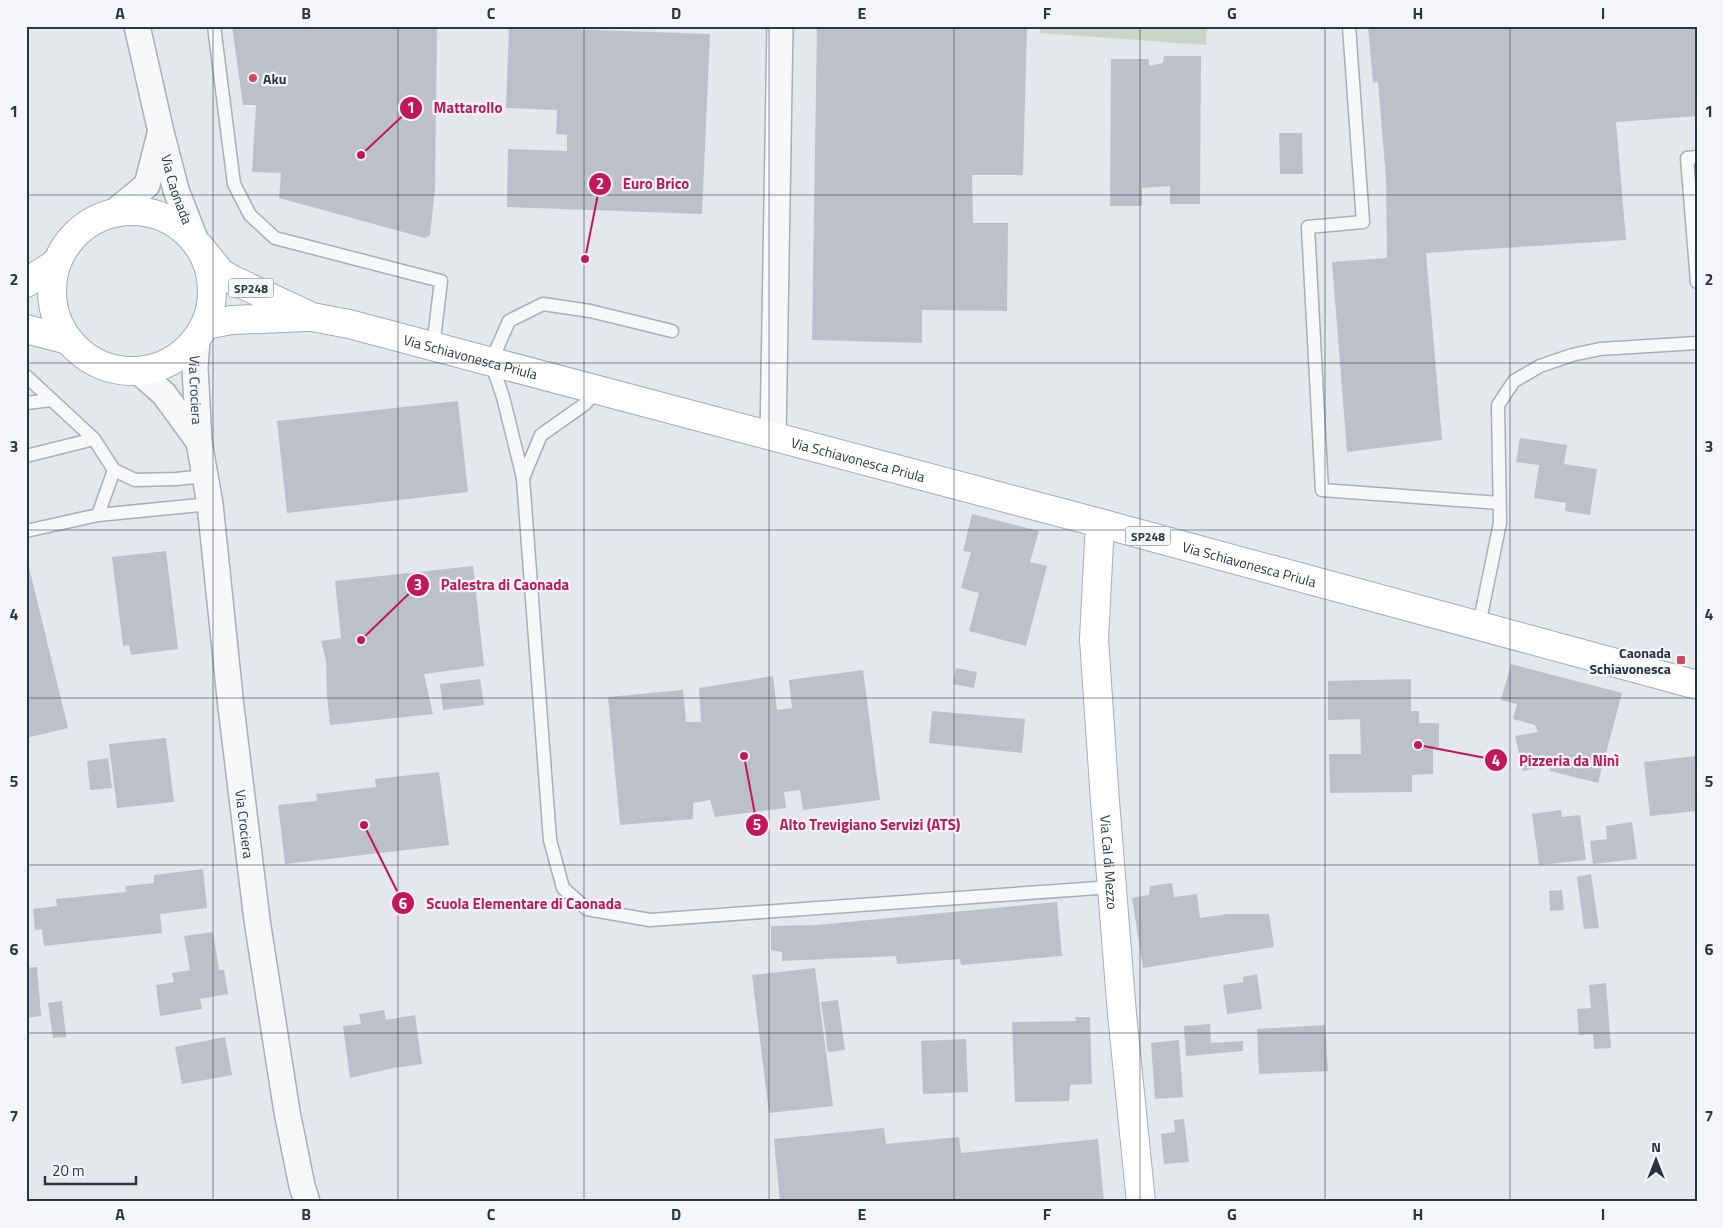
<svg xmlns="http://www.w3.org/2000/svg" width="1723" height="1228" viewBox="0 0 1723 1228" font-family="'Titillium Web',sans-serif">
<rect width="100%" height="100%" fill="#e4e7ec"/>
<!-- green -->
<polygon fill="#c9d6c5" points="1040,26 1207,26 1206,45 1040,33"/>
<!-- building -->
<g fill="#bbc0ca">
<polygon points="232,26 437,26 435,189 430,235 425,238 279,198 281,173 252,172 256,105 243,105"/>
<polygon points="817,26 1027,26 1023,175 972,175 973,223 1008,223 1007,311 922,310 922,343 812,340"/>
<polygon points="1368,26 1697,26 1697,116 1616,122 1626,240 1426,253 1442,440 1347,452 1332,262 1387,258 1386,179 1378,82 1373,83"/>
<polygon points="509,27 710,34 702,214 507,207 508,149 567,151 567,135 556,134 557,110 506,108"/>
<polygon points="1164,56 1201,56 1200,204 1170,204 1170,186 1142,188 1142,206 1110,206 1111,59 1149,59 1149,66 1163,63"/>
<polygon points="1279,133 1302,133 1303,174 1280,174"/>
<polygon points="458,401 468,492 287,513 277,421"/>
<polygon points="1520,438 1567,445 1564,464 1597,469 1590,515 1565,511 1566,503 1534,498 1539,465 1516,462"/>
<polygon points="972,514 1039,531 1030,562 1047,566 1026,646 969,631 979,593 961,588 971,552 963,551"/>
<polygon points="166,551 178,649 131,655 129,645 123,646 112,557"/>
<polygon points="27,559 68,728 26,738 26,560"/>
<polygon points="473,566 484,666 424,674 433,714 330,725 327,695 326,661 321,641 341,638 335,581"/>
<polygon points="1511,664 1622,693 1598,783 1550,771 1549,766 1523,771 1515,736 1538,732 1535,725 1513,719 1517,704 1501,700"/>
<polygon points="956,668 977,672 974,688 953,684"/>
<polygon points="863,670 880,800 803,810 800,790 784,792 786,808 715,817 710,800 693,803 693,819 620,825 608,697 683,690 686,722 701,722 699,688 773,676 777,710 792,708 789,680"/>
<polygon points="480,679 484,705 443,710 440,684"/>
<polygon points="1411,679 1411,711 1419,711 1419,723 1439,723 1439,747 1433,747 1433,774 1412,775 1412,792 1330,793 1329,754 1361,754 1360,719 1328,720 1328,681"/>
<polygon points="932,711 1025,719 1022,753 929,743"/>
<polygon points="166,738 174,802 117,808 109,744"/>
<polygon points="1695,756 1697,776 1697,811 1650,816 1644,762"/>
<polygon points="108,758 112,788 90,790 87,761"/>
<polygon points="439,772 449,845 285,864 278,805 317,801 316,794 376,787 375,779"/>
<polygon points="1561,810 1562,817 1580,815 1586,860 1539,865 1532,814"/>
<polygon points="1632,822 1637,859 1593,864 1590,841 1607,839 1606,826"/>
<polygon points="203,869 207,908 160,914 162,933 44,946 42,929 35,930 33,909 57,906 56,899 126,892 125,886 154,883 154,875"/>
<polygon points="1591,874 1599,928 1584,929 1577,877"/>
<polygon points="1172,883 1174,897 1197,894 1200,918 1228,914 1269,914 1274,947 1143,968 1132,898 1149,895 1150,886"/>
<polygon points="1562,890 1564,910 1550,911 1549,891"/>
<polygon points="1057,902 1062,956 961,965 960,959 897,964 896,956 782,961 782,952 771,950 771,926 817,925"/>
<polygon points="213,932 219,970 224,970 228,994 200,999 202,1009 160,1016 156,985 174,982 172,973 190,970 184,936"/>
<polygon points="37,967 41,1016 26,1018 26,968"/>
<polygon points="815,968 833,1106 769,1113 752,975"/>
<polygon points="1257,974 1262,1009 1227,1014 1223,985 1243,982 1243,977"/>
<polygon points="1606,983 1611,1048 1594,1049 1593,1034 1579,1035 1577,1009 1591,1008 1589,985"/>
<polygon points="838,1000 845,1050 828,1052 821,1002"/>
<polygon points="62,1001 66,1037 53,1038 48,1003"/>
<polygon points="384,1010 386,1020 415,1015 422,1064 393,1068 350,1078 343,1026 361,1024 359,1014"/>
<polygon points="1075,1017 1090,1017 1092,1084 1070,1085 1069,1101 1015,1102 1012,1022 1076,1021"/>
<polygon points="1210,1024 1211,1043 1243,1041 1243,1051 1186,1056 1184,1026"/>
<polygon points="1325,1025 1328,1071 1259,1074 1257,1029"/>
<polygon points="225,1037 232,1075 182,1084 175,1047"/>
<polygon points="966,1039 968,1092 923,1094 921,1041"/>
<polygon points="1179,1040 1183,1097 1155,1099 1151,1043"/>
<polygon points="1184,1119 1189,1162 1164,1164 1161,1134 1175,1132 1174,1120"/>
<polygon points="884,1128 886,1144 959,1137 961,1153 1098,1139 1104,1202 780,1202 774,1139"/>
</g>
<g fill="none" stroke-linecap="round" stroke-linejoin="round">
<defs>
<g id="lane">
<polyline points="214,26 234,184 250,215 275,238 441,281 433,347"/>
<polyline points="1349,26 1363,222 1308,227 1322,490 1499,503"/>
<polyline points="1697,157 1687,158 1697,282"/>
<polyline points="672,331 590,311 543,304 509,321 491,362 503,397 523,478 550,840 563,888 587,909 650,920 1112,887"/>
<polyline points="26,376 94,439 114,470 135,480 176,479 205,476"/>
<polyline points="26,403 52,400"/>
<polyline points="26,456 94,439"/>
<polyline points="523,478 541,435 585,404 598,390"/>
<polyline points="98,515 114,470"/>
<polyline points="26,531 98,515 210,504"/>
<polyline points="1479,625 1500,523 1498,405 1514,381 1540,366 1572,355 1600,349 1697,343"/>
</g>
<g id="street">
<path id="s1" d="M137,26L161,132L176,190L197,244"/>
<polyline points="114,212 147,185 160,134"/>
<path id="s2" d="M197,339L195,368L199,442L210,504L231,707L257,920L287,1112L302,1186L307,1202"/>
<polyline points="138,371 164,394 199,442"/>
<polyline points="773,437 780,26"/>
</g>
<g id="secondary">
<path id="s3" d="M1100,523L1094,639L1105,801L1122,1014L1141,1202"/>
</g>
<g id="primary">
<circle cx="132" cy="291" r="80"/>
<path id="s4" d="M200,247L221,273L233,280L312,317L349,324L1100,523L1697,685"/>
<polyline points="26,283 56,263"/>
<polyline points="205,325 232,320 308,317"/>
<polyline points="26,329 68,340"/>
</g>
</defs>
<!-- lane casing -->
<use href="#lane" stroke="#a9aeb7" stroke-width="15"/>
<!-- street casing -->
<use href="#street" stroke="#a9aeb7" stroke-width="28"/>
<!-- secondary casing -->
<use href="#secondary" stroke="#a9aeb7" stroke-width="30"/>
<!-- primary casing -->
<use href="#primary" stroke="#a3abb8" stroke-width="30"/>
<!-- lane -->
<use href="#lane" stroke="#f7f8fa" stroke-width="12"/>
<!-- street -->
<use href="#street" stroke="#f7f8fa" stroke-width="25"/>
<!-- secondary -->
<use href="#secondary" stroke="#fff" stroke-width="28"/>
<!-- primary -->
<use href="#primary" stroke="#fff" stroke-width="28"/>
</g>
<!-- grid -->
<path fill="none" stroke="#2b3445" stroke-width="1" stroke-opacity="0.55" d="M213,26V1202M398,26V1202M584,26V1202M769,26V1202M954,26V1202M1140,26V1202M1325,26V1202M1510,26V1202M26,195H1697M26,363H1697M26,530H1697M26,698H1697M26,865H1697M26,1033H1697"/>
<!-- markers -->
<g fill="#d1495b" stroke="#f4f6f9" stroke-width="2">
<circle cx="253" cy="78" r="5"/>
<rect x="1676" y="655" width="10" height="10" rx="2.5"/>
</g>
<g text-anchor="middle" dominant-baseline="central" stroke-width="4.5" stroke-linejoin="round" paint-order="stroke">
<!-- shield labels -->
<g fill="#f4f6f9" stroke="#676e7b" stroke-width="1">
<rect x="228.5" y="278.5" width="45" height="19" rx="4"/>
<rect x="1125.5" y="526.5" width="45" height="19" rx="4"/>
</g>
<g font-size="12" font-weight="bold" fill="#2b3445">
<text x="251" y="288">SP248</text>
<text x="1148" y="536">SP248</text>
</g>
<!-- poi labels -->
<g font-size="14" font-weight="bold" fill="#2b3445" stroke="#f4f6f9" text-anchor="start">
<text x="263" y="78">Aku</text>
<text x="1671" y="652" text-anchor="end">Caonada<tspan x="1671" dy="16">Schiavonesca</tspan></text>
</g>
<!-- street labels -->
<g font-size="14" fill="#2b3445" stroke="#f4f6f9">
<text stroke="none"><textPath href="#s1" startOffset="168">Via Caonada</textPath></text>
<text stroke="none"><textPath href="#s4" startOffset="298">Via Schiavonesca Priula</textPath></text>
<text stroke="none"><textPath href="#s2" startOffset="51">Via Crociera</textPath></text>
<text stroke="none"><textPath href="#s4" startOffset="699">Via Schiavonesca Priula</textPath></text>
<text stroke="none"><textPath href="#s4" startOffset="1104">Via Schiavonesca Priula</textPath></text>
<text stroke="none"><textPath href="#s2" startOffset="488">Via Crociera</textPath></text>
<text stroke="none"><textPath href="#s3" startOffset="340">Via Cal di Mezzo</textPath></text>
</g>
</g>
<!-- callouts -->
<path fill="none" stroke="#c2185b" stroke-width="2" d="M361 155L411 108M585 259L600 184M361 640L418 585M1418 745L1496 760M744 756L757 825M364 825L403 903"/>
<g fill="#c2185b" stroke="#f4f6f9" stroke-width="2">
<circle cx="361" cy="155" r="5"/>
<circle cx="585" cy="259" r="5"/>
<circle cx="361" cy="640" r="5"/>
<circle cx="1418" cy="745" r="5"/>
<circle cx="744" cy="756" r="5"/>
<circle cx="364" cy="825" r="5"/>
<circle cx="411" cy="108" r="12"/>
<circle cx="600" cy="184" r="12"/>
<circle cx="418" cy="585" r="12"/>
<circle cx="1496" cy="760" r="12"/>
<circle cx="757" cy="825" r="12"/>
<circle cx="403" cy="903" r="12"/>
</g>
<g font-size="15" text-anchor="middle" font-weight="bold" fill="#fff">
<text x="411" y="113">1</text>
<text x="600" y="189">2</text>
<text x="418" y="590">3</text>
<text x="1496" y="766">4</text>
<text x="757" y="830">5</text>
<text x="403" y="909">6</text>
</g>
<g font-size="15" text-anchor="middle" font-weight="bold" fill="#c2185b" stroke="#f4f6f9" stroke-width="4.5" stroke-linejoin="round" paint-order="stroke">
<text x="468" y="113">Mattarollo</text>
<text x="656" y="189">Euro Brico</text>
<text x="505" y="590">Palestra di Caonada</text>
<text x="1569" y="766">Pizzeria da Ninì</text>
<text x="870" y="830">Alto Trevigiano Servizi (ATS)</text>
<text x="524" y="909">Scuola Elementare di Caonada</text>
</g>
<!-- border -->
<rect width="1723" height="1228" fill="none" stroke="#f4f6f9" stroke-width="55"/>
<!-- north arrow -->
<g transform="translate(1656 1160)" stroke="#f4f6f9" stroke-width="4" paint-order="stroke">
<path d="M0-4L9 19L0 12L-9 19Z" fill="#2b3445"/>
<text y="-8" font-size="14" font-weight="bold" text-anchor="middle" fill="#2b3445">N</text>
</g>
<!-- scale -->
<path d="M45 1176v8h91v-8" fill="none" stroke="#2b3445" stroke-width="2.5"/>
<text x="52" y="1176" font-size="15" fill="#2b3445" stroke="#f4f6f9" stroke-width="4" paint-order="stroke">20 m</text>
<rect x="28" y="28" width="1668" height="1172" fill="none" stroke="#2b3445" stroke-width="2"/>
<g font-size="16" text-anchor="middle" font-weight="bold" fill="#2b3445">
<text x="120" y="19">A</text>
<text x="306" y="19">B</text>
<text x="491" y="19">C</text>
<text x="676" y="19">D</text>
<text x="862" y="19">E</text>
<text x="1047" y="19">F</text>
<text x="1232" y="19">G</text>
<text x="1418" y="19">H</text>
<text x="1603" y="19">I</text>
<text x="14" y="117">1</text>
<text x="1709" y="117">1</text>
<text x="14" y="285">2</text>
<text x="1709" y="285">2</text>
<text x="14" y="452">3</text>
<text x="1709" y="452">3</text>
<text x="14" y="620">4</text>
<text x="1709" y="620">4</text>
<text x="14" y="787">5</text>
<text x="1709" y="787">5</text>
<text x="14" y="955">6</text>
<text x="1709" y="955">6</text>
<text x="14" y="1122">7</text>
<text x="1709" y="1122">7</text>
<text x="120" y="1220">A</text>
<text x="306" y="1220">B</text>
<text x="491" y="1220">C</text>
<text x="676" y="1220">D</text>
<text x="862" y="1220">E</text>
<text x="1047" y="1220">F</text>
<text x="1232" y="1220">G</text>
<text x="1418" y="1220">H</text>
<text x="1603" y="1220">I</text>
</g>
</svg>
